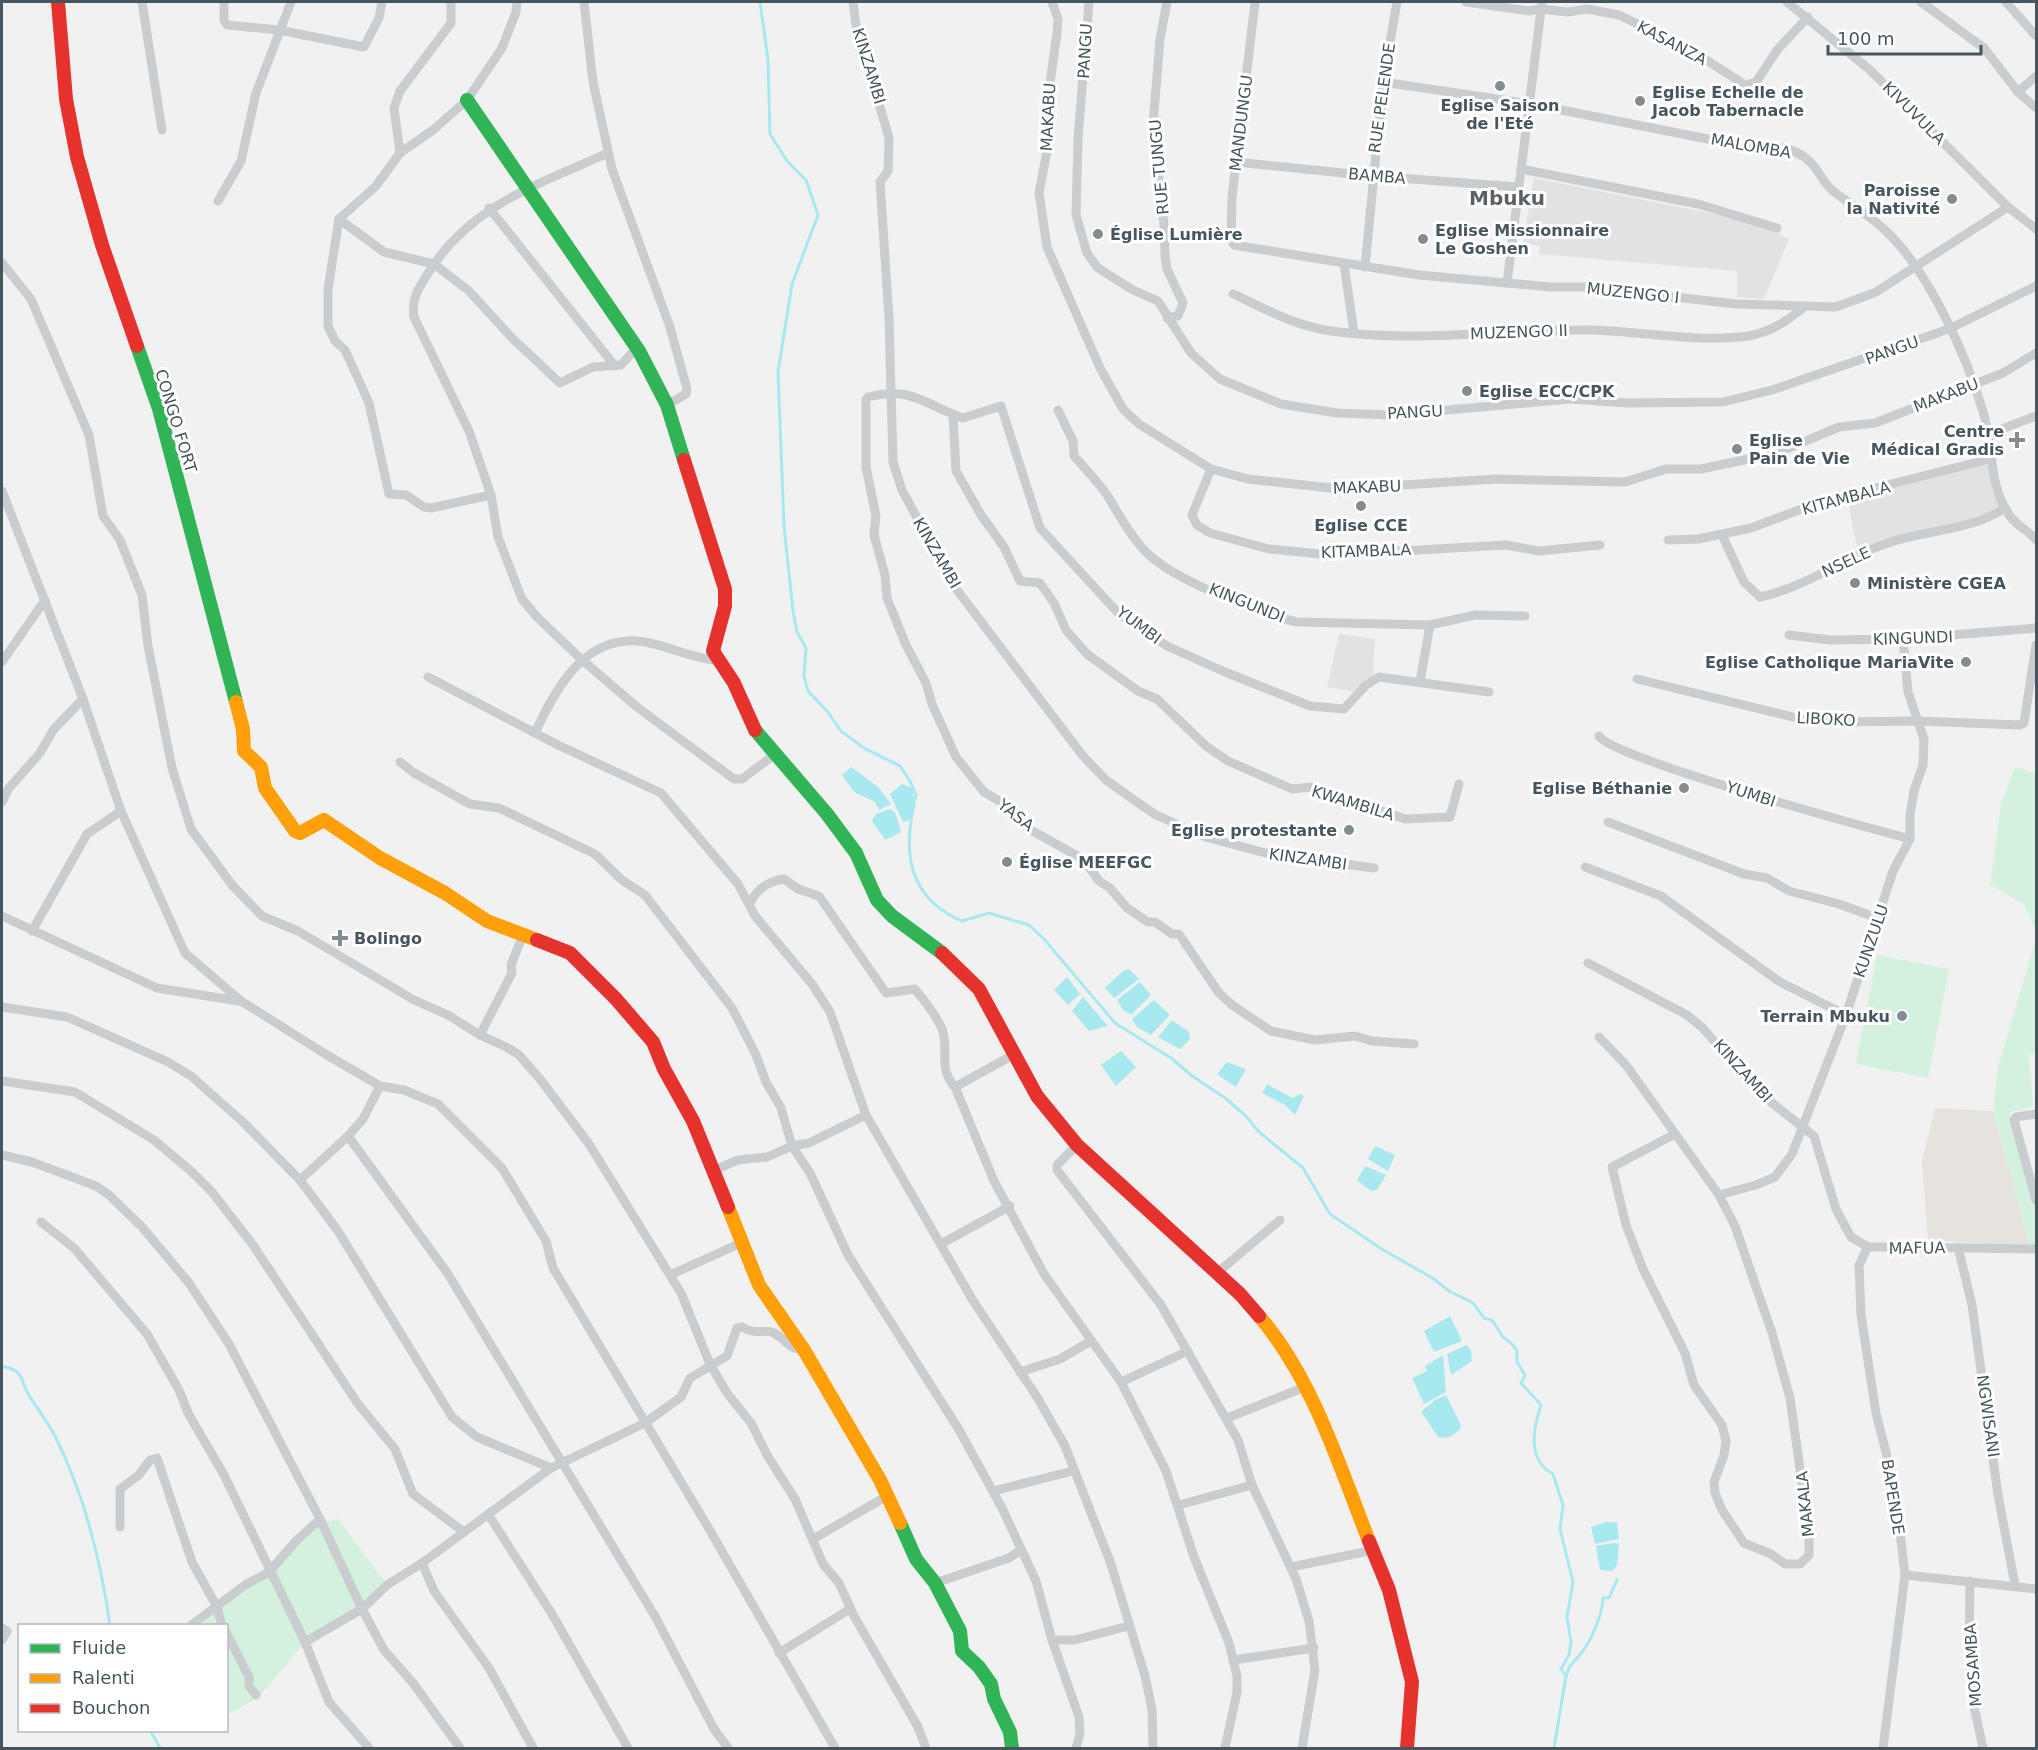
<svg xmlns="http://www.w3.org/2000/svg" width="2038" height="1750" viewBox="0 0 2038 1750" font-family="'DejaVu Sans',sans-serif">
<rect width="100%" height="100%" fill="#f1f1f1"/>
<!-- commercial -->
<polygon fill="#e6e3df" points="1935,1108 1993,1111 2030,1247 1928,1240 1922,1161"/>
<!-- education -->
<g fill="#e3e2e3">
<polygon points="1534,178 1730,217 1773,230 1789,239 1764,299 1737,297 1737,271 1539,254 1540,246 1523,243"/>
<polygon points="1987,460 2002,510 1916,537 1857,548 1847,496"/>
<polygon points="1339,634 1375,639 1373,677 1355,692 1327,687"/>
</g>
<!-- green -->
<g fill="#d4f1dd">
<polygon points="2015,767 2036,774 2036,930 2024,904 1990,885 2001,805"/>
<polygon points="2036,939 2036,1051 2029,1055 2033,1107 2009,1112 2036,1200 2036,1248 2030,1247 1993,1111 1998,1067"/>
<polygon points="1877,955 1949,969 1928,1078 1856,1064"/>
<polygon points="338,1519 387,1585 362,1609 305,1642 259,1697 227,1715 226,1626 190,1626 199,1622 321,1522"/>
</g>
<!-- water -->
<g fill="#a8e9f0">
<polygon points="851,767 878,787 891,804 879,810 875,802 854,792 842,775"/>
<polygon points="902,784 912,788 916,806 911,820 903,822 890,794"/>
<polygon points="890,809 895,812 901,832 885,840 872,821 876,814"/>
<polygon points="1129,969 1139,979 1114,998 1105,988 1123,971"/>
<polygon points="1067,977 1080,994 1068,1005 1054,990"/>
<polygon points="1140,982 1151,995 1131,1015 1123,1010 1117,1000"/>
<polygon points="1083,997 1108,1026 1089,1031 1072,1011"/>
<polygon points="1154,1000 1170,1015 1151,1035 1137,1027 1132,1019"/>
<polygon points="1172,1020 1189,1032 1190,1039 1180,1049 1158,1037"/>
<polygon points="1121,1051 1136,1067 1116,1086 1101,1065"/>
<polygon points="1227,1062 1246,1069 1236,1087 1217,1074"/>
<polygon points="1267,1084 1292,1098 1301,1094 1304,1096 1295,1115 1285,1105 1262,1093"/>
<polygon points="1375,1146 1395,1155 1388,1171 1368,1159"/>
<polygon points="1365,1166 1386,1175 1377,1190 1371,1191 1357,1180"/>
<polygon points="1450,1316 1462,1341 1434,1352 1424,1331"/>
<polygon points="1467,1345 1471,1351 1472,1361 1451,1375 1447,1354"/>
<polygon points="1443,1355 1446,1392 1424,1404 1412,1378 1427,1371 1425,1366"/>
<polygon points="1446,1395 1461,1425 1460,1430 1450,1437 1439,1438 1421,1412 1435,1400"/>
<polygon points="1606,1522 1617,1522 1619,1539 1595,1544 1591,1527"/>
<polygon points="1613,1543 1619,1544 1617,1565 1612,1571 1600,1570 1596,1546"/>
</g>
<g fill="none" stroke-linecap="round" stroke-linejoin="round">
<!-- stream -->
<g stroke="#a8e9f0" stroke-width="3">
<polyline points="760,2 768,60 770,134 787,161 806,180 818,215 792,284 778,372 784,526 793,611 797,632 806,648 804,677 808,691 827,711 841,731 864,748 900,766 910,781 916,795 914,802"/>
<path d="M912,815C903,863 915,901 962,921L989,913L1029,925L1044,939L1115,1023L1171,1058L1191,1075L1225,1098L1246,1116L1258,1131L1303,1168L1330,1214L1380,1248L1434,1279L1449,1291L1473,1303L1484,1318L1492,1320L1503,1337L1513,1345L1517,1351V1362L1525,1375L1521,1383L1541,1405C1533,1429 1527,1460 1553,1474L1563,1505L1560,1529L1573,1582L1567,1617L1571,1642L1569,1655L1561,1669L1566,1676L1554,1748"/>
<path d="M2,1366C27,1372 18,1379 30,1397C38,1410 48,1422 55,1436C84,1494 101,1561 110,1626"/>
<path d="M1566,1676C1570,1664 1571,1665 1579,1656C1591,1642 1602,1616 1603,1598H1609L1617,1580"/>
<polyline points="150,1730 160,1748"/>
</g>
<!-- street -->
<g stroke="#cacdcf" stroke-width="9">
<polyline points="142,2 162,130"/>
<polyline points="224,2 224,20 227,25 279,30 364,47 379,18 382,2"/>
<polyline points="584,2 593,82 612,169 670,327 687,389 686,394 667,405"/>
<polyline points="853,2 859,47 868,66 889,138 888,171 880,182 889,318 893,462 902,490 954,586 1083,756 1106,780 1134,800 1156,815 1205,837 1273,855 1374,868"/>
<polyline points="1052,2 1058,19 1057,33 1049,90 1047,151 1039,193 1047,247 1100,368 1123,409 1139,424 1211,469 1248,479 1340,489 1496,479 1625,482 1666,469 1701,469 1777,453 1839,427 1875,423 2003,373 2036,353"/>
<polyline points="1089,2 1078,138 1076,215 1087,253 1097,267 1109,275 1133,290 1158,301 1191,353 1220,379 1281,404 1337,413 1391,415 1570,399 1627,403 1723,402 1772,390 1949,329 2036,286"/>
<polyline points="1167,2 1160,39 1153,125 1164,225 1165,256 1167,269 1183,303 1178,316 1167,318"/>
<polyline points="1255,2 1232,197 1231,240 1234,245 1419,275 1551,287 1587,287 1736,304 1836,307 1876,292 2008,207"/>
<polyline points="1466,2 1529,11 1540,9 1568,12 1587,9 1619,15 1691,50 1745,85 1756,82 1778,49 1808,17"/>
<polyline points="1787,2 1870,70 2008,207 2036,229"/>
<polyline points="1921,2 1984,48 2018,92 2036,108"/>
<polyline points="2006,2 2036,36"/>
<path d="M1383,82L1531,104L1738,145C1759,144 1796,145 1811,163C1820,172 1823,183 1833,191C1851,205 1871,216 1887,232C1930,273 1968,359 1984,415C1993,448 1989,487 2010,516C2017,526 2029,531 2036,540"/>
<polyline points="2018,92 2036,76"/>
<polyline points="400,153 394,108 400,91 451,23 451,2"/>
<path d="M608,153C539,184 468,206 427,275C418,289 411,300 414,317L469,431L491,495L498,537L522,599L537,617L581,659L637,707L734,779H742L774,755"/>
<polyline points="1236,162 1372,176 1518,187"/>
<polyline points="1521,169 1698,204 1777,228"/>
<polyline points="218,201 241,161 256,93 291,2"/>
<polyline points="489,208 615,366"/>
<polyline points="339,219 384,252 434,264 469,291 512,338 560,383 593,367 621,365 632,353 639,351"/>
<polyline points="2,263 31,299 89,435 103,516 120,540 142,595 148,646 172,768 191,829 232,885 262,916 298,931 414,1000 448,1015 480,1035 506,1047 518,1054 540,1079 589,1144 681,1293 710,1364 727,1393 751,1423 767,1455 795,1499 823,1564 839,1583 854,1616 918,1727 926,1748"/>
<polyline points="1344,264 1354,333"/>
<polyline points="1365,267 1383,82 1397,2"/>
<polyline points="1507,283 1542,2"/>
<path d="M1233,294C1265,309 1296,326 1331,331C1416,343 1504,329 1590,330C1642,331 1696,343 1748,336C1771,332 1787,321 1804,307"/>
<path d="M1058,410L1073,441L1074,456C1086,469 1097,481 1107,495C1119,514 1130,536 1146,552C1172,579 1260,614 1297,622L1430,625L1475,615L1525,616"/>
<polyline points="953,415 956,471 981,515 1004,547 1020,581 1040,583 1054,603 1066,630 1087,654 1138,691 1157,699 1206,746 1228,761 1292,789 1312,787 1405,819 1450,817 1459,784"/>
<polyline points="1989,434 2036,416"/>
<polyline points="1211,469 1192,515 1197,525 1210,533 1269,549 1331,555 1506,545 1539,551 1600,545"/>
<polyline points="2,491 83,699 121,811 185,953 241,1001 327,1055 380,1086 404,1090 438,1104 502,1168 546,1241 553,1268 708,1527 835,1748"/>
<polyline points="491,495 431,508 424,507 406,495 389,494 369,403 345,350 335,341 328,326 328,289 339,219 376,186 400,153 433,130 467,100 502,48 516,12 517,2"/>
<path d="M1722,535L1744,582L1760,597C1807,587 1846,556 1891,542C1930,529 1970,531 2005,508"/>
<polyline points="1668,540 1698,539 1751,528 1820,502 1990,459"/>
<polyline points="1789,635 1830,640 1903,639 2036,628"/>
<polyline points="2,662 45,600"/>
<polyline points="428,677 558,745 661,793 738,884 755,916 812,984 830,1012 866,1115 972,1299 1037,1397 1065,1446 1111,1564 1145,1676 1152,1709 1153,1748"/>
<polyline points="1637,679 1801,719 1837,722 1917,721 2020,725 2024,723 2036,645"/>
<polyline points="1420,682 1430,625"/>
<path d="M536,731C556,687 587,632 645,642C669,646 691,658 716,660"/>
<path d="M1599,736C1611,758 1869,828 1910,839"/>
<polyline points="400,762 414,773 470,804 499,808 595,854 622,880 645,895 732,1008 756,1055 766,1082 781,1108 792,1146 810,1173 848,1255 958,1428 1002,1508 1036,1581 1052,1640 1079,1717 1080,1734 1076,1748"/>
<polyline points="2,802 9,788 40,753 54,729 83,699"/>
<polyline points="1608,822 1744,874 1767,878 1789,891 1839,904 1877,918"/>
<polyline points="1585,867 1661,896 1780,982 1846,1015"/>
<path d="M750,903C757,889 768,881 784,879L798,889L819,896L886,993L915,989C925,1002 936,1014 942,1029C950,1050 937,1068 955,1087L994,1181L1044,1274L1121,1382L1166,1471L1194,1557L1229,1643L1237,1676V1692L1225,1748"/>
<polyline points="2,916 157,988 239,1001"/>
<polyline points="32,931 87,834 121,811"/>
<polyline points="1588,963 1687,1015 1703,1028 1732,1063 1772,1103 1814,1136 1836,1209 1851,1237 1868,1247 1899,1247 2036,1249"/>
<polyline points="2,1007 67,1017 168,1062 191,1076 243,1122 300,1180 338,1231 452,1417 477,1437 551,1468"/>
<polyline points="480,1035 512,973 511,965 523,935"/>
<polyline points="1599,1037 1626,1065 1719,1195 1735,1226 1772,1333 1790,1398 1809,1532 1809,1555 1800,1564 1785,1564 1771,1554 1744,1543 1722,1510 1715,1493 1714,1482 1724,1455 1726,1441 1722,1425 1694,1385 1685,1353 1643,1269 1626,1225 1612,1167 1675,1134"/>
<path d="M1414,1044L1372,1041L1355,1036L1315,1040L1271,1031L1232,1005L1219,993L1179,934H1172L1155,922H1148L1127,908L1110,888L1099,881L1083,859L1029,829L1005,804L984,792L956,757L932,704L926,683L906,645L887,598L885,575L874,535L876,516L866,467V400L868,397C913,386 925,405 963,418L1001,406L1040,528L1120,615L1167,646L1225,672L1310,706L1344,709L1366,685L1379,677L1489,692"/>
<polyline points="2,1081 75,1092 154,1140 192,1172 212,1192 253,1245 358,1404 395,1449 413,1494 464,1532"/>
<polyline points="380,1086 363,1119 348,1136 448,1274 656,1618 714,1729 728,1748"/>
<polyline points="955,1087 1013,1055"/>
<polyline points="2036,1114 2016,1117 2014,1120 2036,1200"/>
<polyline points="1077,1145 1057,1165 1057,1170 1161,1305 1238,1440 1252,1485 1296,1579 1309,1621 1315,1670 1302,1748"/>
<polyline points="2,1155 32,1162 96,1186 109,1195 142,1227 189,1283 229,1344 320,1519 362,1609 384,1650 413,1683 460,1748"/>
<polyline points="712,1171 738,1160 767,1157 792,1146 809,1143 866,1115"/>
<polyline points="300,1180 348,1136"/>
<polyline points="1719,1195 1756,1185 1775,1177 1792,1154 1846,1015 1893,871 1910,839 1910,815 1914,791 1923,765 1924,739 1908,692 1903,639"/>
<polyline points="41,1222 74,1248 147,1334 179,1390 188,1413 224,1475 305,1642 329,1702 369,1748"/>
<polyline points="941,1244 1010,1206"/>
<polyline points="1868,1247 1859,1265 1861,1315 1876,1413 1895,1488 1905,1575 1883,1748"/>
<polyline points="1958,1247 1972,1305 1998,1495 2015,1585"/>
<polyline points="1217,1273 1280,1220"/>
<polyline points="670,1275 741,1243 742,1238"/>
<polyline points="1020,1372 1060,1359 1091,1341"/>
<polyline points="1121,1382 1188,1351"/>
<polyline points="1227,1418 1305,1387"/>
<polyline points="993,1491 1073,1471"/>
<polyline points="1179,1505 1252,1485"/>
<polyline points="488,1514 552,1614 628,1748"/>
<polyline points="120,1527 120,1489 139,1475 150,1460 157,1458 192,1562 217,1607 222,1626"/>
<polyline points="813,1539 887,1496"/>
<polyline points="422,1563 434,1591 489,1668 533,1748"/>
<polyline points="1291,1567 1374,1550"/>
<polyline points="1905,1575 2036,1589"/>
<polyline points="1970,1581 1969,1648 1973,1702 1983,1748"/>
<polyline points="935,1583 1009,1558 1021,1550"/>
<polyline points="190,1626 245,1585 269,1572 296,1541 320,1519"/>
<polyline points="2,1628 7,1631 2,1640"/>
<polyline points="226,1632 249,1677 249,1686 256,1695"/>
<polyline points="1052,1640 1075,1640 1128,1626"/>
<path d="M305,1642L362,1609L387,1585L422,1563L551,1468L645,1423L681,1397L690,1378L727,1356L737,1328L742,1327C757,1336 764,1328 774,1333C785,1339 790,1350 804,1350"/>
<polyline points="779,1653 850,1609"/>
<polyline points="1233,1660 1314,1648"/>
</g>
<!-- fast -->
<g stroke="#30b455" stroke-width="14">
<polyline points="467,100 639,351 667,405 684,460"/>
<polyline points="137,346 159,409 236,702"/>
<polyline points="755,730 827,814 856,853 877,900 892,916 942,953"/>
<polyline points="900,1523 916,1559 935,1583 960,1631 962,1651 979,1667 991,1684 994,1699 1010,1732 1012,1748"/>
</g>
<!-- slow -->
<g stroke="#ff9f0a" stroke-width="14">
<polyline points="236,702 243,729 244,751 261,767 265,788 295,831 300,833 324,820 380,858 445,893 487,921 537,940"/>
<polyline points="728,1207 759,1285 804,1350 880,1480 900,1523"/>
<path d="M1259,1316C1313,1379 1339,1465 1369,1541"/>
</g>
<!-- jam -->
<g stroke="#e5322d" stroke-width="14">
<polyline points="58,2 66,99 77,157 102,245 137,346"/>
<polyline points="684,460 725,589 725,606 713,651 734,683 755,730"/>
<polyline points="537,940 570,953 616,999 653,1042 664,1069 693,1121 728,1207"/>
<polyline points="942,953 979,989 1037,1096 1077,1145 1240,1294 1259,1316"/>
<polyline points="1369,1541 1389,1590 1412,1682 1407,1748"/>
</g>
</g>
<!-- markers -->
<g fill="#828c91" stroke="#fff" stroke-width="2">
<circle cx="1500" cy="86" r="6"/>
<circle cx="1640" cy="101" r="6"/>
<circle cx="1952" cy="199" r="6"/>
<circle cx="1098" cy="234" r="6"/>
<circle cx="1423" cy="239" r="6"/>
<circle cx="1467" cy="391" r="6"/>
<path d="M2014 431h6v6h6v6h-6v6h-6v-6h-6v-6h6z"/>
<circle cx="1737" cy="449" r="6"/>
<circle cx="1361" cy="506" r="6"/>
<circle cx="1855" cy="583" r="6"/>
<circle cx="1966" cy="662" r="6"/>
<circle cx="1684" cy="788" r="6"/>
<circle cx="1349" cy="830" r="6"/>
<circle cx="1007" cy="862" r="6"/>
<path d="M337 929h6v6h6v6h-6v6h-6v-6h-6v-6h6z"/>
<circle cx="1902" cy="1016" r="6"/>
</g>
<g text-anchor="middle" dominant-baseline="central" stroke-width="6" stroke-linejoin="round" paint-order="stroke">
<!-- street labels -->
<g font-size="16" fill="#47565e" stroke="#fff">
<text transform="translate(1672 43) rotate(28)">KASANZA</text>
<text transform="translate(1085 51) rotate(-87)">PANGU</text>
<text transform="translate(869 66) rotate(73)">KINZAMBI</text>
<text transform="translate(1382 98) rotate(-82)">RUE PELENDE</text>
<text transform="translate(1914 113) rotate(45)">KIVUVULA</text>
<text transform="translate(1048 117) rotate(-87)">MAKABU</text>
<text transform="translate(1241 123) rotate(-83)">MANDUNGU</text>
<text transform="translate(1751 146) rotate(10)">MALOMBA</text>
<text transform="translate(1159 167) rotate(-95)">RUE TUNGU</text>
<text transform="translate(1377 176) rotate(5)">BAMBA</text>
<text transform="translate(1633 293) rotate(6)">MUZENGO I</text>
<text transform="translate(1519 332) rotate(-2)">MUZENGO II</text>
<text transform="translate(1892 350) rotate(-20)">PANGU</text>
<text transform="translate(1946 395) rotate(-21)">MAKABU</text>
<text transform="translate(1415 412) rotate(-3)">PANGU</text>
<text transform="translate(176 421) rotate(73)">CONGO FORT</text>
<text transform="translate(1367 487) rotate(-2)">MAKABU</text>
<text transform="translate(1846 498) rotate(-15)">KITAMBALA</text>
<text transform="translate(1366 551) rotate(-2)">KITAMBALA</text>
<text transform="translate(937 553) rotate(60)">KINZAMBI</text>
<text transform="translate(1846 562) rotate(-25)">NSELE</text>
<text transform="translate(1247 603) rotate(22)">KINGUNDI</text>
<text transform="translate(1139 625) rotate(37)">YUMBI</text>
<text transform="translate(1913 638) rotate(-2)">KINGUNDI</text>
<text transform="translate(1826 719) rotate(3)">LIBOKO</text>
<text transform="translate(1751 794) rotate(18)">YUMBI</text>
<text transform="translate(1353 803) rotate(17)">KWAMBILA</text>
<text transform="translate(1016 815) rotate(38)">YASA</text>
<text transform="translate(1308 859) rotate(8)">KINZAMBI</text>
<text transform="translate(1871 941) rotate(-71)">KUNZULU</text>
<text transform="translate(1743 1071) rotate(48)">KINZAMBI</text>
<text transform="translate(1917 1248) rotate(-1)">MAFUA</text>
<text transform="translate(1988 1416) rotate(82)">NGWISANI</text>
<text transform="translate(1893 1497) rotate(81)">BAPENDE</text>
<text transform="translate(1805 1504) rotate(-96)">MAKALA</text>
<text transform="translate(1973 1665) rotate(-94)">MOSAMBA</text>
</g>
<!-- poi labels -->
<g font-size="16" font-weight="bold" fill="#47565e" stroke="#fff" text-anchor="start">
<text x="1652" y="92">Eglise Echelle de<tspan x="1652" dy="18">Jacob Tabernacle</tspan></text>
<text x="1500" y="105" text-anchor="middle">Eglise Saison<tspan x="1500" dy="18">de l'Eté</tspan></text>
<text x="1940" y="190" text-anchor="end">Paroisse<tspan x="1940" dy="18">la Nativité</tspan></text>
<text x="1435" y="230">Eglise Missionnaire<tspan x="1435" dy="18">Le Goshen</tspan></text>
<text x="1110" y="234">Église Lumière</text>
<text x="1479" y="391">Eglise ECC/CPK</text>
<text x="2004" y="431" text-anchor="end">Centre<tspan x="2004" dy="18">Médical Gradis</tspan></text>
<text x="1749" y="440">Eglise<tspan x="1749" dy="18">Pain de Vie</tspan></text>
<text x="1361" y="525" text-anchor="middle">Eglise CCE</text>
<text x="1867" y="583">Ministère CGEA</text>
<text x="1954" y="662" text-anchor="end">Eglise Catholique MariaVite</text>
<text x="1672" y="788" text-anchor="end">Eglise Béthanie</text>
<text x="1337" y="830" text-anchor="end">Eglise protestante</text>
<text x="1019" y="862">Église MEEFGC</text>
<text x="354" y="938">Bolingo</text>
<text x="1890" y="1016" text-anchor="end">Terrain Mbuku</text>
</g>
<!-- quarter labels -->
<g font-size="20" font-weight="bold" fill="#5c6165" stroke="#fff">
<text x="1507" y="198">Mbuku</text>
</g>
</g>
<!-- border -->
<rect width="2038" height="1750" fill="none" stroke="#47565e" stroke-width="6"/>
<!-- legend -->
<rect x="18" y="1624" width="210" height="108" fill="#ffffff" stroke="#b5bbbf" stroke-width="1.5"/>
<rect x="30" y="1644" width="30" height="9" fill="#30b455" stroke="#b5bbbf" stroke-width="1.5"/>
<text x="72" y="1654" font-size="18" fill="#47565e">Fluide</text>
<rect x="30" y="1674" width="30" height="9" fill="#ff9f0a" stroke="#b5bbbf" stroke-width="1.5"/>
<text x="72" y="1684" font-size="18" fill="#47565e">Ralenti</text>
<rect x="30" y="1704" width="30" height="9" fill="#e5322d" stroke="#b5bbbf" stroke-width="1.5"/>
<text x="72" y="1714" font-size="18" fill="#47565e">Bouchon</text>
<!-- scale -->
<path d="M1828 45v9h153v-9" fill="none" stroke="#47565e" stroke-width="3"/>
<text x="1837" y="45" font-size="18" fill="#47565e" stroke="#ffffff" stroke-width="4.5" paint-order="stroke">100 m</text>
</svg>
